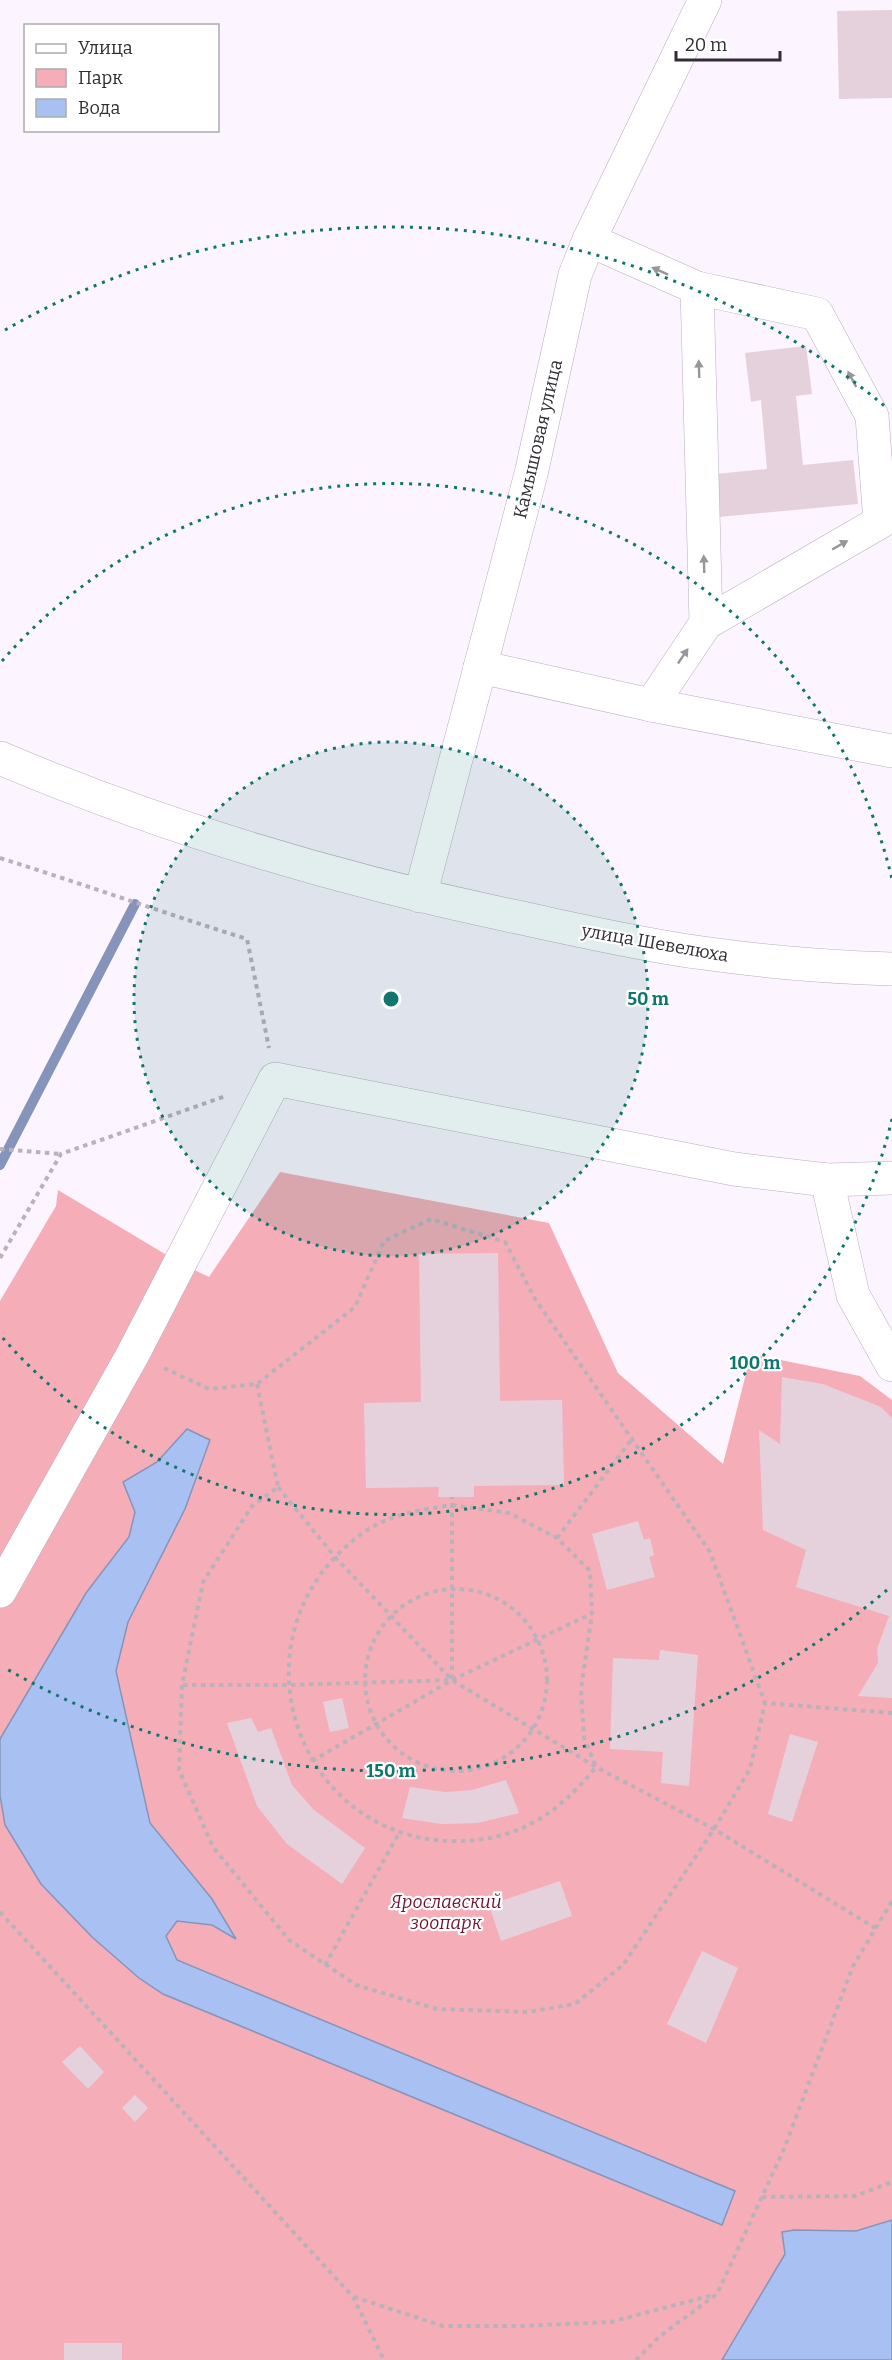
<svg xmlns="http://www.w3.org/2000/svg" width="892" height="2360" viewBox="0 0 892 2360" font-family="Bitter,serif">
<rect width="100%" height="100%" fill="#fcf4fe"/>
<!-- green -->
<polygon fill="#f5aeb8" points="280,1172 549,1223 618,1373 723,1464 751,1354 860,1376 892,1400 892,2360 0,2360 0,1301 56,1206 58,1190 180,1263 209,1277"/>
<!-- water -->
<g fill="#a9c0f3" stroke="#8594ba" stroke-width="1.5">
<polygon points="187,1429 210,1440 185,1509 128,1622 116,1671 150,1823 212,1899 236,1939 212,1925 177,1921 166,1936 177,1960 735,2191 722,2225 163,1994 139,1978 92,1937 41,1884 5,1825 0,1795 0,1739 86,1593 129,1537 135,1512 123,1482 157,1462"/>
<polygon points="892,2220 892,2360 722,2360 785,2254 782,2232 794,2230 856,2231"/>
</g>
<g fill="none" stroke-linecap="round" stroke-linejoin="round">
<!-- stream -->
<polyline stroke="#8594ba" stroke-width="10" points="0,1165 135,904"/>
</g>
<!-- building -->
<g fill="#e5d1dc">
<polygon points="892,10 892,98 839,99 837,11"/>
<polygon points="806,346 812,394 796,396 803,465 853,460 858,504 719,517 715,474 767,469 761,400 751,402 745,353"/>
<polygon points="498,1253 500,1401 562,1400 564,1485 474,1486 474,1497 438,1497 439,1487 366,1488 364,1403 421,1402 419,1254"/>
<polygon points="782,1377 823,1384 881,1407 892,1418 892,1698 858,1696 878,1663 877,1649 889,1616 796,1587 806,1550 763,1530 759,1430 780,1444"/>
<polygon points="638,1521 644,1540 650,1538 654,1555 649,1557 655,1577 607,1590 592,1534"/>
<polygon points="660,1650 698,1655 689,1786 661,1783 663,1752 610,1749 613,1658 659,1660"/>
<polygon points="342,1698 349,1728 330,1732 323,1702"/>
<polygon points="251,1718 258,1732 271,1728 292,1785 314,1810 365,1848 342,1884 287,1844 257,1806 227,1723"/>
<polygon points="790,1734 818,1742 792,1822 768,1814"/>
<polygon points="506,1780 519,1813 478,1823 441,1824 402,1818 410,1787 445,1792 472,1790"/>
<polygon points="560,1881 572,1916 501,1941 489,1905"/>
<polygon points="702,1951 738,1968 706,2043 667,2024"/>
<polygon points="80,2046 104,2072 88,2089 62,2062"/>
<polygon points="135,2095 148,2108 135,2122 122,2108"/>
<rect x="64" y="2343" width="58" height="17"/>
</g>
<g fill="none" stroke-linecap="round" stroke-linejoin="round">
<defs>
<g id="minor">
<polyline points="589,240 697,288 817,314 872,416 880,522 706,623 651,705"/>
<polyline points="697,288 706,623"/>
<polyline points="480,667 651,705 892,751"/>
<polyline points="420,896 531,474 575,275 589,240 705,0"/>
<polyline points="827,1180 853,1295 892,1365"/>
<polyline points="0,1591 133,1354 275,1079 734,1169 827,1180 892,1178"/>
</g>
<path id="major" d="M0,758C165,828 337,879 512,916C574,929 641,945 703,953C766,962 829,967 892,969"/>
</defs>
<!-- minor casing -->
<use href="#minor" stroke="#baadbe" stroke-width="34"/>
<!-- major casing -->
<use href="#major" stroke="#baadbe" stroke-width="34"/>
<!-- path -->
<g stroke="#b9b2bb" stroke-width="4" stroke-dasharray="4.5 4.5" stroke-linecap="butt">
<path d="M0,858C83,884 164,913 247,939L269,1048"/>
<polyline points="0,1149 61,1154"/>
<polyline points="0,1258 61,1154 226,1096"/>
<polyline points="164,1368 209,1389 257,1384 355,1307 384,1241 431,1219 505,1242 535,1299 710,1552 765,1703 892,1713"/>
<polyline points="257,1384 278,1487 252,1506 203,1582 182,1685 179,1770 213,1847 289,1940 356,1985 437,2009 528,2012 575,2004 623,1965 714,1829 750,1769 765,1703"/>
<polyline points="278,1487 335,1557 452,1680 596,1767 714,1829 875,1928"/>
<path d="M452,1505L509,1513L557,1538L590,1571L592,1613L581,1689L584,1738L596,1767C557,1815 516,1842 453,1841C315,1840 241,1680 323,1571C336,1555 355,1536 374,1526C398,1513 425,1509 452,1505Z"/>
<polyline points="557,1538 632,1439"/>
<circle cx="456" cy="1680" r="91"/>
<polyline points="452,1679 452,1497"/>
<polyline points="183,1685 288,1685 451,1680"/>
<polyline points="312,1761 452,1680 591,1614"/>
<polyline points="0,1912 353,2297 384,2360"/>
<polyline points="325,1965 399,1833"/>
<polyline points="762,2197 855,2196 892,2182"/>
<polyline points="354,2297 443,2326 520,2326 611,2322 713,2295"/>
<polyline points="636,2360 660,2336 717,2294 784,2149 853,1966 892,1901"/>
</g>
<!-- minor -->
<use href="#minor" stroke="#fff" stroke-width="33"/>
<!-- major -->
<use href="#major" stroke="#fff" stroke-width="33"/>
</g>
<!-- one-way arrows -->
<defs><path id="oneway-solid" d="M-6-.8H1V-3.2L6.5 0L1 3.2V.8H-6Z" transform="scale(1.5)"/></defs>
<g fill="#98969a">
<use href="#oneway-solid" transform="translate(660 271) rotate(-156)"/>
<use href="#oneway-solid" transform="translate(699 369) rotate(-92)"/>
<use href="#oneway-solid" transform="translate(852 379) rotate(-118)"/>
<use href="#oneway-solid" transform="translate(840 545) rotate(-30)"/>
<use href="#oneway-solid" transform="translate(704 564) rotate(-92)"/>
<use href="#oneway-solid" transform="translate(683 656) rotate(-56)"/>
</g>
<!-- distance rings -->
<circle cx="391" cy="999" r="257" fill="#0f766e" fill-opacity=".12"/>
<g fill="none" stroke="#0f766e" stroke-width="3" stroke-dasharray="3 6">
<circle cx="391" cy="999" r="257"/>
<path d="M892 1119A515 515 0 0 1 2 1337M2 661A515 515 0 0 1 892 879"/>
<path d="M887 1590A772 772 0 0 1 5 1668M5 330A772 772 0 0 1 887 408"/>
</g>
<g text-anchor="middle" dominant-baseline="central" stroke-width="4.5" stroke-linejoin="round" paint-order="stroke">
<!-- street labels -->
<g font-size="18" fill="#322d34" stroke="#fff">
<text transform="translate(538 439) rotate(-77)">Камышовая улица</text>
<text transform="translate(655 943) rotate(10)">улица Шевелюха</text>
</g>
<!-- park labels -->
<g font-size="18" font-style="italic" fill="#6f122e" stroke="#fff">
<text x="446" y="1902">Ярославский<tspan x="446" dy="21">зоопарк</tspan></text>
</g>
</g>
<circle cx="391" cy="999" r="9" fill="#0f766e" stroke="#fff" stroke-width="3"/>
<g font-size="18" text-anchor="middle" font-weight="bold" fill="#0f766e" stroke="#fff" stroke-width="4.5" stroke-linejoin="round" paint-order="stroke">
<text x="648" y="1005">50 m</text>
<text x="755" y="1369">100 m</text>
<text x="391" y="1777">150 m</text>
</g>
<!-- legend -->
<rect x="24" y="24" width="195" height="108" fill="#ffffff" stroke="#adabae" stroke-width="1.5"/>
<rect x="36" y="44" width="30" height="9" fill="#ffffff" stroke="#adabae" stroke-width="1.5"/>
<text x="78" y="54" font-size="18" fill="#322d34">Улица</text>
<rect x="36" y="69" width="30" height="18" fill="#f5aeb8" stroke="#adabae" stroke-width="1.5"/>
<text x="78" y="84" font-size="18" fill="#322d34">Парк</text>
<rect x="36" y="99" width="30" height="18" fill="#a9c0f3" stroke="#adabae" stroke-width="1.5"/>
<text x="78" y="114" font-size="18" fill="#322d34">Вода</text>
<!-- scale -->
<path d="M676 51v9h104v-9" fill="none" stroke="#322d34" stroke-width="3"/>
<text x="685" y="51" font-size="18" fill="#322d34" stroke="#ffffff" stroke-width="4.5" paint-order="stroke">20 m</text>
</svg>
